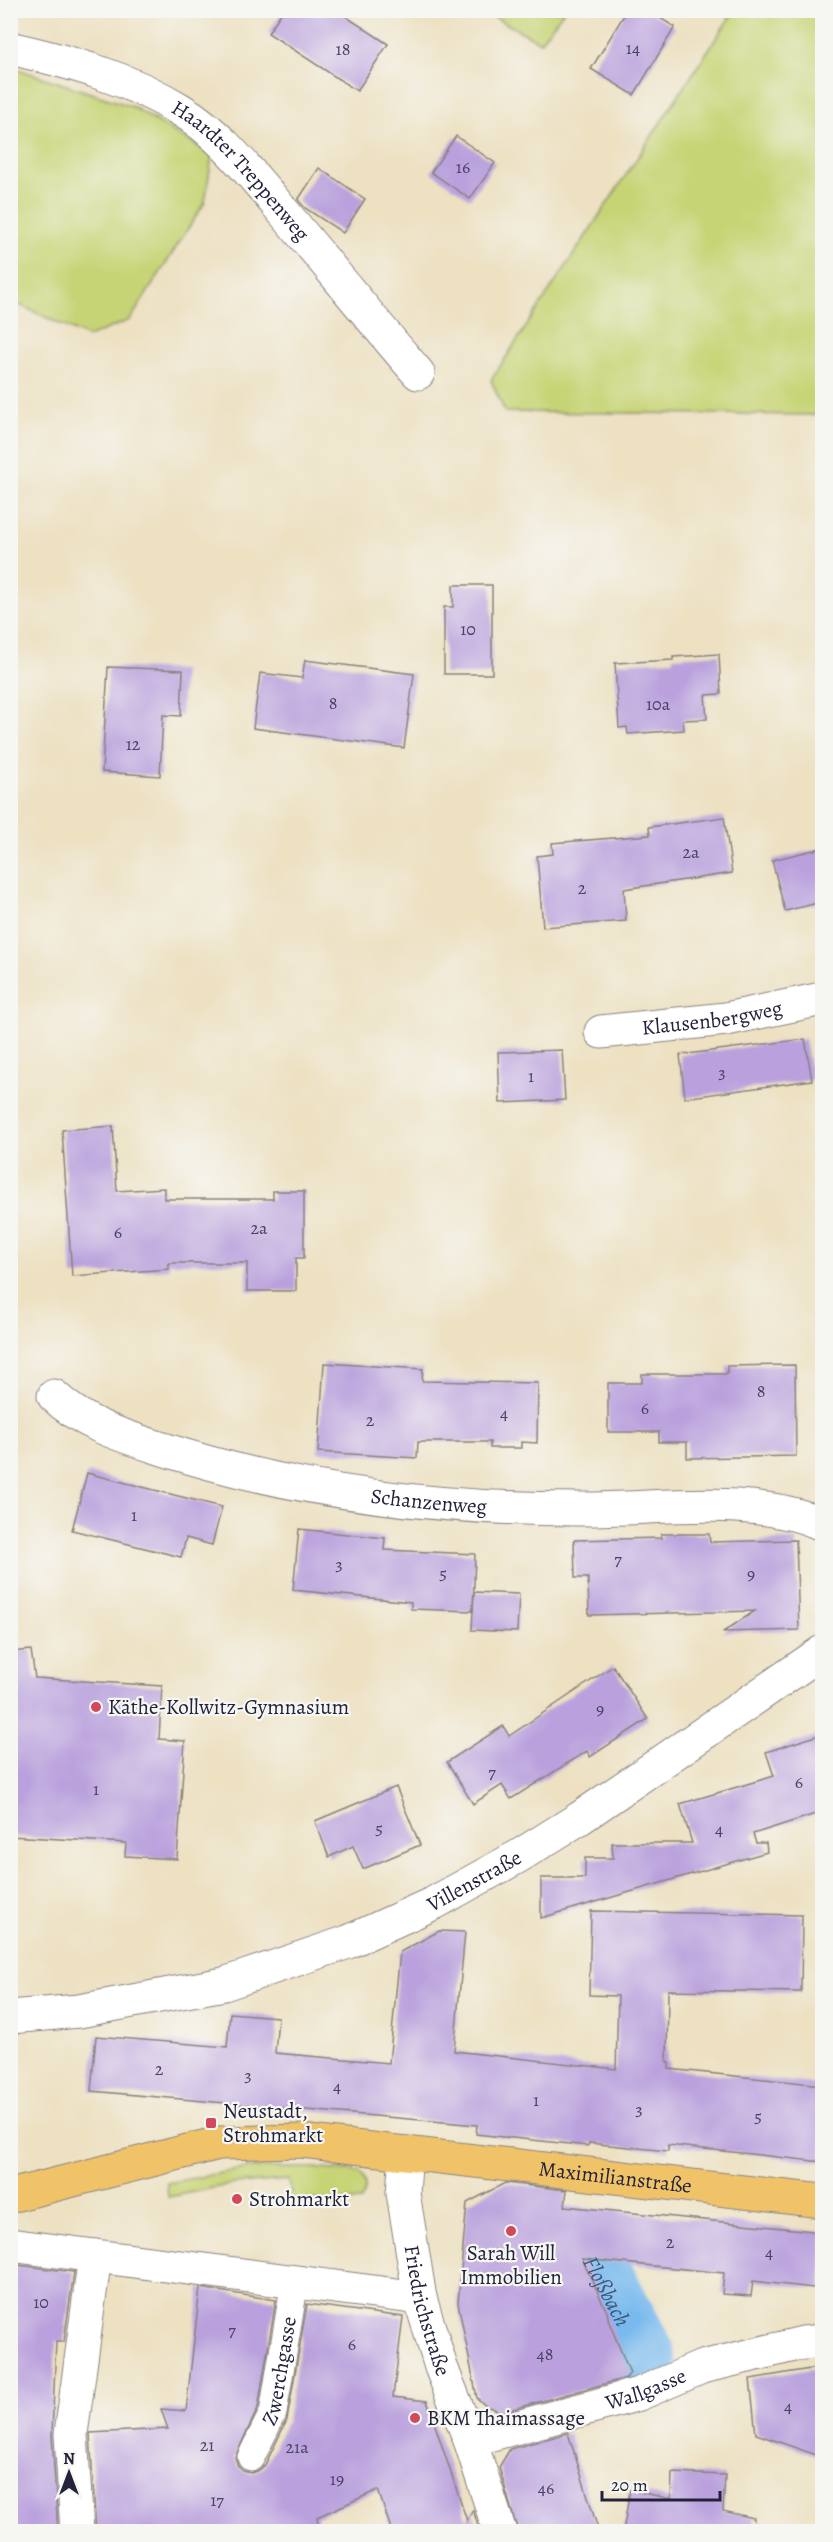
<svg xmlns="http://www.w3.org/2000/svg" width="833" height="2542" viewBox="0 0 833 2542" font-family="Alegreya,serif">
<rect width="100%" height="100%" fill="#f6f6f2"/>
<filter id="ink" filterUnits="userSpaceOnUse"><feTurbulence type="fractalNoise" baseFrequency=".0167" numOctaves="2"/><feDisplacementMap in="SourceGraphic" scale="12" xChannelSelector="R" yChannelSelector="G"/><feConvolveMatrix kernelMatrix="1 2 1 2 8 2 1 2 1" color-interpolation-filters="sRGB"/></filter>
<filter id="wash" filterUnits="userSpaceOnUse"><feTurbulence type="fractalNoise" baseFrequency=".008" numOctaves="4" result="noise"/><feDisplacementMap in="SourceGraphic" scale="24" xChannelSelector="R" yChannelSelector="G"/><feGaussianBlur stdDeviation="1.35" result="paint"/><feColorMatrix in="noise" values="0 0 0 0 0 0 0 0 0 0 0 0 0 0 0 0 0 1.4 0 .05"/><feComposite in="paint" operator="in"/></filter>
<g filter="url(#wash)">
<rect width="100%" height="100%" fill="#ede1c2"/>
<!-- green -->
<g fill="#c7d475" stroke="#747b58" stroke-width="1.5">
<polygon points="483,11 564,11 540,42"/>
<polygon points="734,11 822,11 822,415 505,412 491,380"/>
<polygon points="11,67 133,107 212,155 205,202 130,320 88,337 11,301"/>
<path d="M248,2168H310L359,2172C367,2182 366,2191 361,2201L292,2200L289,2180L233,2184L168,2197L167,2183Z"/>
</g>
<g fill="none" stroke-linecap="round" stroke-linejoin="round">
<!-- stream -->
<polyline stroke="#79baee" stroke-width="12" points="610,2316 621,2319"/>
<!-- river -->
<path stroke="#79baee" stroke-width="70" id="s1" d="M560,2241L583,2247L641,2357"/>
</g>
<g id="blocks">
<!-- building -->
<g fill="#baa1dd">
<polygon points="283,10 336,10 388,44 357,91 268,33"/>
<polygon points="627,10 647,10 675,27 634,95 591,69"/>
<polygon points="456,136 495,163 470,199 431,172"/>
<polygon points="319,168 365,199 343,233 305,208 298,200"/>
<polygon points="453,585 492,585 492,674 444,674 444,607 453,607"/>
<polygon points="719,654 721,694 705,695 707,719 683,720 684,730 628,734 627,727 619,728 615,663 673,660 673,657"/>
<polygon points="305,660 414,674 404,748 253,728 260,673 302,678"/>
<polygon points="108,667 183,670 181,716 163,715 160,776 102,772"/>
<polygon points="724,817 732,873 624,889 626,921 543,927 537,856 553,854 552,843 650,835 649,827"/>
<polygon points="822,848 822,902 785,911 772,860"/>
<polygon points="805,1039 812,1080 685,1098 680,1055"/>
<polygon points="562,1050 565,1100 500,1103 498,1052"/>
<polygon points="113,1126 117,1191 164,1188 164,1199 273,1199 273,1191 304,1191 304,1258 296,1258 296,1291 247,1291 247,1263 169,1263 169,1269 72,1276 62,1130"/>
<polygon points="324,1363 423,1369 422,1381 538,1383 537,1443 521,1442 521,1448 490,1448 490,1442 418,1442 417,1458 318,1452"/>
<polygon points="795,1365 796,1456 687,1458 687,1442 659,1442 659,1432 608,1432 608,1383 642,1383 642,1374 727,1374 727,1366"/>
<polygon points="87,1473 222,1507 212,1545 186,1538 181,1557 72,1530"/>
<polygon points="299,1529 385,1538 384,1550 475,1554 473,1611 411,1609 411,1602 293,1590"/>
<polygon points="661,1534 709,1534 710,1542 796,1540 799,1630 723,1632 755,1611 589,1615 588,1578 575,1578 574,1540 661,1538"/>
<polygon points="474,1592 519,1594 517,1632 472,1630"/>
<polygon points="31,1650 35,1678 162,1686 159,1739 185,1741 177,1859 125,1856 126,1843 10,1836 10,1652"/>
<polygon points="613,1666 648,1719 590,1757 587,1751 511,1799 502,1785 473,1804 447,1762 503,1726 509,1736"/>
<polygon points="822,1734 822,1812 753,1834 756,1843 766,1843 767,1852 541,1918 541,1878 585,1878 585,1858 613,1858 612,1843 692,1843 680,1804 774,1776 766,1752"/>
<polygon points="396,1787 420,1845 363,1869 353,1846 329,1857 315,1821"/>
<polygon points="591,1911 802,1915 801,1992 668,1990 667,2062 669,2062 669,2069 822,2085 822,2162 668,2145 668,2151 589,2143 588,2146 476,2134 477,2125 91,2091 96,2036 227,2047 230,2013 278,2017 275,2053 389,2063 400,1952 439,1931 465,1932 454,2051 616,2069 618,1996 589,1995"/>
<polygon points="505,2183 567,2190 565,2206 822,2232 822,2289 753,2281 751,2296 722,2294 724,2273 582,2259 607,2312 609,2322 630,2373 626,2378 502,2412 486,2406 477,2398 458,2303 467,2203"/>
<polygon points="10,2264 74,2272 64,2342 56,2342 52,2435 58,2532 10,2532"/>
<polygon points="200,2288 276,2300 258,2408 235,2457 238,2466 243,2471 251,2473 259,2470 265,2465 287,2420 307,2304 403,2317 393,2397 427,2401 467,2521 473,2510 480,2532 392,2532 378,2490 317,2517 319,2532 96,2532 90,2433 168,2429 161,2409 186,2411"/>
<polygon points="822,2367 822,2457 756,2434 750,2379"/>
<polygon points="568,2433 599,2532 518,2532 499,2467 510,2449"/>
<polygon points="672,2473 725,2475 723,2511 754,2518 753,2532 623,2532 630,2490 671,2499"/>
</g>
</g>
</g>
<g filter="url(#ink)">
<use href="#blocks" fill-opacity="0" stroke="#88827e" stroke-width="1.5"/>
<g fill="none" stroke-linecap="round" stroke-linejoin="round">
<defs>
<g id="pedestrian">
<path id="s2" d="M251,2457L273,2413L295,2281"/>
</g>
<g id="minor">
<path id="s3" d="M10,48C70,62 129,78 181,110C218,132 247,169 275,202C323,258 369,317 418,373"/>
<path id="s4" d="M601,1032L726,1019L822,999"/>
<path id="s5" d="M54,1396C84,1425 123,1436 163,1449C295,1492 440,1509 579,1509C654,1510 753,1493 822,1524"/>
<path id="s6" d="M10,2017L79,2011L224,1984L348,1942L434,1903L519,1856L580,1818L822,1652"/>
<path id="s7" d="M406,2153L403,2193L420,2298L441,2367L470,2440L500,2532"/>
<polyline points="10,2245 420,2298"/>
<path id="s8" d="M470,2440L639,2394L702,2367L803,2343L822,2341"/>
<polyline points="77,2532 71,2434 95,2256"/>
</g>
<g id="primary">
<path id="s9" d="M10,2196L219,2143L302,2141L822,2201"/>
</g>
</defs>
<!-- pedestrian casing -->
<use href="#pedestrian" stroke="#88827e" stroke-width="29"/>
<!-- minor casing -->
<use href="#minor" stroke="#88827e" stroke-width="35"/>
<!-- primary casing -->
<use href="#primary" stroke="#88827e" stroke-width="35"/>
<!-- pedestrian -->
<use href="#pedestrian" stroke="#fff" stroke-width="27"/>
<!-- minor -->
<use href="#minor" stroke="#fff" stroke-width="33"/>
<!-- primary -->
<use href="#primary" stroke="#f0c369" stroke-width="33"/>
</g>
</g>
<!-- markers -->
<g fill="#d1495b" stroke="#f6f6f2" stroke-width="2">
<circle cx="96" cy="1707" r="6"/>
<rect x="205" y="2117" width="12" height="12" rx="3"/>
<circle cx="237" cy="2199" r="6"/>
<circle cx="511" cy="2231" r="6"/>
<circle cx="415" cy="2418" r="6"/>
</g>
<g text-anchor="middle" dominant-baseline="central" stroke-width="4.5" stroke-linejoin="round" paint-order="stroke">
<!-- number labels -->
<g font-size="18" fill="#484264">
<text x="633" y="48">14</text>
<text x="343" y="49">18</text>
<text x="463" y="167">16</text>
<text x="468" y="629">10</text>
<text x="333" y="703">8</text>
<text x="658" y="704">10a</text>
<text x="133" y="744">12</text>
<text x="691" y="852">2a</text>
<text x="582" y="888">2</text>
<text x="722" y="1072">3</text>
<text x="531" y="1076">1</text>
<text x="259" y="1228">2a</text>
<text x="118" y="1232">6</text>
<text x="761" y="1391">8</text>
<text x="645" y="1408">6</text>
<text x="504" y="1413">4</text>
<text x="370" y="1420">2</text>
<text x="134" y="1515">1</text>
<text x="618" y="1559">7</text>
<text x="339" y="1564">3</text>
<text x="443" y="1573">5</text>
<text x="751" y="1574">9</text>
<text x="600" y="1709">9</text>
<text x="492" y="1772">7</text>
<text x="799" y="1782">6</text>
<text x="96" y="1789">1</text>
<text x="379" y="1828">5</text>
<text x="719" y="1829">4</text>
<text x="159" y="2069">2</text>
<text x="248" y="2075">3</text>
<text x="337" y="2086">4</text>
<text x="536" y="2100">1</text>
<text x="639" y="2109">3</text>
<text x="758" y="2116">5</text>
<text x="670" y="2242">2</text>
<text x="769" y="2252">4</text>
<text x="41" y="2302">10</text>
<text x="232" y="2330">7</text>
<text x="352" y="2344">6</text>
<text x="545" y="2354">48</text>
<text x="788" y="2406">4</text>
<text x="207" y="2445">21</text>
<text x="297" y="2447">21a</text>
<text x="337" y="2479">19</text>
<text x="546" y="2488">46</text>
<text x="217" y="2500">17</text>
</g>
<!-- street labels -->
<g font-size="21" fill="#22223b" stroke="#f6f6f2">
<text stroke="none"><textPath href="#s3" startOffset="268">Haardter Treppenweg</textPath></text>
<text stroke="none"><textPath href="#s4" startOffset="112">Klausenbergweg</textPath></text>
<text stroke="none"><textPath href="#s5" startOffset="394">Schanzenweg</textPath></text>
<text stroke="none"><textPath href="#s6" startOffset="488">Villenstraße</textPath></text>
<text stroke="none"><textPath href="#s9" startOffset="614">Maximilianstraße</textPath></text>
<text stroke="none"><textPath href="#s7" startOffset="160">Friedrichstraße</textPath></text>
<text stroke="none"><textPath href="#s2" startOffset="92">Zwerchgasse</textPath></text>
<text stroke="none"><textPath href="#s8" startOffset="183">Wallgasse</textPath></text>
</g>
<!-- poi labels -->
<g font-size="21" fill="#22223b" stroke="#f6f6f2" text-anchor="start">
<text x="108" y="1707">Käthe-Kollwitz-Gymnasium</text>
<text x="223" y="2111">Neustadt,<tspan x="223" dy="24">Strohmarkt</tspan></text>
<text x="249" y="2199">Strohmarkt</text>
<text x="511" y="2253" text-anchor="middle">Sarah Will<tspan x="511" dy="24">Immobilien</tspan></text>
<text x="427" y="2418">BKM Thaimassage</text>
</g>
<!-- water labels -->
<g font-size="22" font-style="italic" fill="#40577a" stroke="#f6f6f2">
<text stroke="none"><textPath href="#s1" startOffset="74">Floßbach</textPath></text>
</g>
</g>
<!-- margin -->
<rect width="833" height="2542" fill="none" stroke="#f6f6f2" stroke-width="36"/>
<!-- north arrow -->
<g transform="translate(69 2473)" stroke="#f6f6f2" stroke-width="4.5" paint-order="stroke">
<path d="M0-4.5L10 22L0 15L-10 22Z" fill="#22223b"/>
<text y="-9" font-size="16" font-weight="bold" text-anchor="middle" fill="#22223b">N</text>
</g>
<!-- scale -->
<path d="M602 2491v9h118v-9" fill="none" stroke="#22223b" stroke-width="3"/>
<text x="611" y="2491" font-size="18" fill="#22223b" stroke="#f6f6f2" stroke-width="4.5" paint-order="stroke">20 m</text>
</svg>
